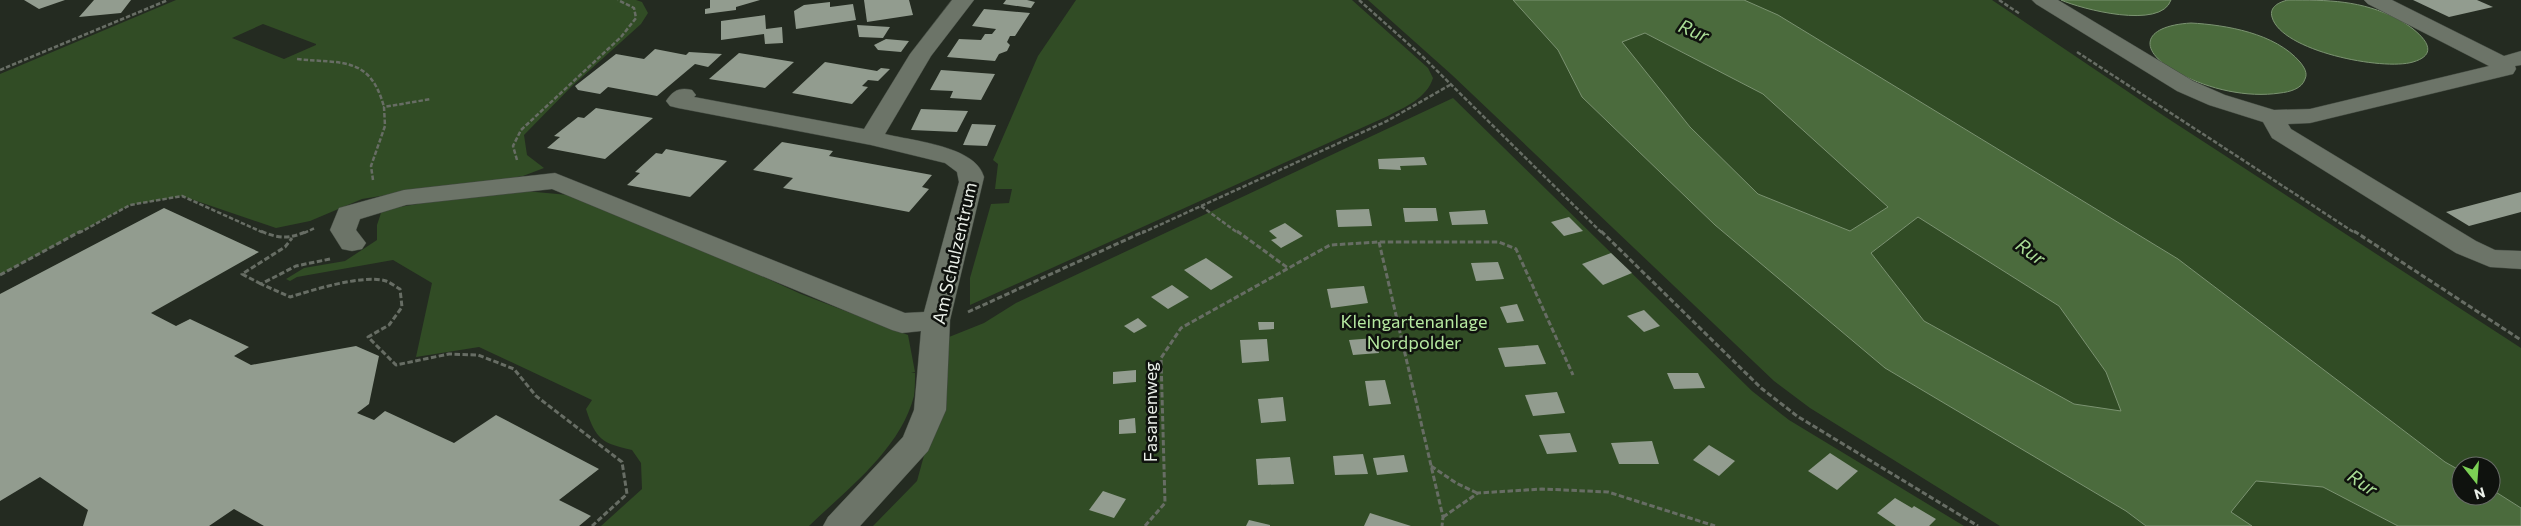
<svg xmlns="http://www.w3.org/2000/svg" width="2521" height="526" viewBox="0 0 2521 526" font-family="Commissioner,sans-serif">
<rect width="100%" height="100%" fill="#242b21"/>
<!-- green -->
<g fill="#314c25" fill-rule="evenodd">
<path d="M176,0H636L642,2L648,13L641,24L571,87L524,135L527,155L544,168L523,176L492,181L430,188L362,199L310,221L276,228L182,196L130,205L0,275V74ZM263,24L316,44V45L284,59L232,38Z"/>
<path d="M1076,0H1352L1428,68L1433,78C1427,98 1405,107 1388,116L970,305V278L991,204L1009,203L1012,189H995L998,164L993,160L1038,56Z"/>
<polygon points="1368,0 1513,0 1558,50 1582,97 1715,225 1885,368 2126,511 2146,526 2000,526 1810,408 1774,381 1452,75"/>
<polygon points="1744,0 1992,0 2164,116 2521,348 2521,508 2491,489 2491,466 2461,466 2461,471 2445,462 2178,259 1778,15"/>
<polygon points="1645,33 1763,94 1888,207 1850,231 1758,194 1690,127 1621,42"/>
<polygon points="1453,98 1752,391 1789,420 1964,526 873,526 917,481 928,441 944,339 984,323 1016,303"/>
<path d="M525,191L568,195L711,253L801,294L908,335L915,372L911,373H915C915,380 915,389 914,396C900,450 847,489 809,526H601L642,489L641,463L632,450C602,443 596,440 586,409L592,400L479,347L416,357L432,283L393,260L297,277L290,281L286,279L304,268L345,261L377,240V225L382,210L453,198Z"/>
<polygon points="1918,217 2059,306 2106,372 2122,412 2074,404 1924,321 1871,253"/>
<polygon points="2255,481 2323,487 2398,526 2252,526 2231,512"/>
</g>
<!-- water -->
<g fill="#4b6b3d" stroke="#7b9371" fill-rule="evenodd">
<path d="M1513,0H1744L1778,15L2178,259L2445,462L2461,471V496H2491V489L2521,508V526H2398L2323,487L2256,481L2231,512L2252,526H2146L2126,511L1885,368L1715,225L1582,97L1558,50ZM1645,33L1763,94L1888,207L1850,231L1758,194L1690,127L1622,42ZM1918,217L2059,306L2106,372L2121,411L2074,404L1924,321L1871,253Z"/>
<path d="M2061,0H2171C2161,30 2081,9 2061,0Z"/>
<path d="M2288,0C2328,0 2361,0 2398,19C2414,28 2447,52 2413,62C2383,71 2281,51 2272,17C2269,7 2279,2 2288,0Z"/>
<path d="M2191,23C2226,25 2275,33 2300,62C2304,67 2308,73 2305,79C2302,89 2289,92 2280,93C2247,98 2209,89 2180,74C2136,51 2141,26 2191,23Z"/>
</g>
<!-- building -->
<g fill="#929c8f">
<polygon points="24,0 65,0 39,9"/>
<polygon points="94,0 131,0 121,13 79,17"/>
<polygon points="710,0 760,0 736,7 736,10 705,14 705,9 710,8"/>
<polygon points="864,0 909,0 913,15 867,22"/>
<polygon points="1006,0 1027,0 1035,2 1031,8 1003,4"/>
<polygon points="2413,0 2477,0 2493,7 2449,17"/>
<polygon points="830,2 830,7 853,4 856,20 796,29 794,11 804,5"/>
<polygon points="984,9 1030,13 1015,36 1010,36 1007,42 1010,45 1007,51 999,54 995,61 947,57 959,39 981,40 985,34 992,34 996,29 972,26"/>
<polygon points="765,15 766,29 782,27 783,43 765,44 764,34 721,40 721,21"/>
<polygon points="857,25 890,27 883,38 859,37"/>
<polygon points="886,39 909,41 901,52 878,50 874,45"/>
<polygon points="655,49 686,55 689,52 722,54 708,67 695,64 657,96 608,87 600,94 578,90 575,86 616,54 644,59"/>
<polygon points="739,53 794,62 765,88 709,79"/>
<polygon points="825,62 877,71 881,68 890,69 878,81 868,80 862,86 868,87 852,104 792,93"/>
<polygon points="941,70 995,74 981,100 950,98 953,91 930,90"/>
<polygon points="596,108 653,118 605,159 547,148 560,137 554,136 578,117 584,118"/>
<polygon points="921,109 968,111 957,132 911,130"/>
<polygon points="972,124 996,125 987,146 963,145"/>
<polygon points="782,142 833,151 829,156 932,175 922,187 929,189 909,212 783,188 793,178 753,170"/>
<polygon points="666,149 727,161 690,197 627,185 640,173 635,172 656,153 662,154"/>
<polygon points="1424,157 1427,165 1400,166 1401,170 1379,169 1378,159"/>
<polygon points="2521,192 2521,212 2469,226 2446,212"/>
<polygon points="164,208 259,252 151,313 176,326 190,319 249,347 234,356 251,365 356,346 379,356 369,404 357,413 374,420 385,411 454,443 496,415 599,469 559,500 591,516 579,526 264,526 234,509 209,526 83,526 88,510 40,477 0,501 0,294"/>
<polygon points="1403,208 1436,208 1438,221 1405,222"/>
<polygon points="1369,209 1372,226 1338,227 1336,210"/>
<polygon points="1485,210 1488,224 1452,225 1449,212"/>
<polygon points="1569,217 1583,231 1564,236 1551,222"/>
<polygon points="1285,223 1303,236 1281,248 1271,240 1277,238 1269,231"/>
<polygon points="1611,253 1632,273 1603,285 1582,264"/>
<polygon points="1206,258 1219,267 1233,277 1211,290 1184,270"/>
<polygon points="1498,262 1504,279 1476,281 1471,263"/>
<polygon points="1172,285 1189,297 1168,309 1151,297"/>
<polygon points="1364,286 1368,303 1331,308 1327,289"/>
<polygon points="1517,304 1524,321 1507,323 1500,307"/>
<polygon points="1644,310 1660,326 1644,332 1627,316"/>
<polygon points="1138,318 1147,326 1134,333 1124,326"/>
<polygon points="1258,322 1274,322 1274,329 1259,330"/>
<polygon points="1375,338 1379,353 1353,355 1349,340"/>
<polygon points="1267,339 1269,361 1242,363 1240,340"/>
<polygon points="1538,345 1546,364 1505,367 1498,348"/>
<polygon points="1136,370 1136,382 1113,384 1113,372"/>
<polygon points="1667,373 1698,373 1705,388 1674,389"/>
<polygon points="1385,380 1391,404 1369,406 1365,381"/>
<polygon points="1557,392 1565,413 1533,416 1525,395"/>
<polygon points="1283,397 1286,421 1261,423 1258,399"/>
<polygon points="1135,418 1136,433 1119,434 1119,420"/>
<polygon points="1570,433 1577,452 1547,454 1539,435"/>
<polygon points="1652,441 1659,464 1619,464 1611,443"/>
<polygon points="1709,445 1735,461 1719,476 1693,460"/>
<polygon points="1830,453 1858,471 1837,490 1808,471"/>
<polygon points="1363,454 1368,474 1335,475 1333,456"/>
<polygon points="1404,455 1408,472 1377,475 1373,458"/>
<polygon points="1290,457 1294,484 1258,485 1256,459"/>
<polygon points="1103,491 1126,499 1114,518 1089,510"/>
<polygon points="1895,498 1912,508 1914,506 1936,519 1929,526 1896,526 1877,513"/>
<polygon points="1370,513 1411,526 1364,526"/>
<polygon points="1249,520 1270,525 1270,526 1246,526"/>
</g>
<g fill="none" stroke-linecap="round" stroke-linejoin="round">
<defs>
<g id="minor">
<path d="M952,0H974L931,56L885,134C913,141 976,146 984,177L950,320L946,410L928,451L860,526H823L828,517L903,437L914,410L921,331L902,333L892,330L552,189L406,205L360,219L356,230L366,243L362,249L352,251L342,249L330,230L339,208L404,190L555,173L905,313L924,312L959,182L957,172L945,163L871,145L678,108L670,106L666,101C673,90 680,87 692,90L696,95L694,97L864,129L910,54Z"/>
<polygon points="2032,0 2058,0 2193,81 2225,95 2274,110 2310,109 2489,66 2368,4 2364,0 2392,0 2504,56 2521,51 2521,65 2515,66 2516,69 2513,74 2310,123 2288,124 2291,129 2476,241 2495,250 2521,251 2521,269 2490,267 2456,253 2272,138 2263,122 2209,105 2177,91 2036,4"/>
</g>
</defs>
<!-- minor casing -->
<use href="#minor" stroke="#424940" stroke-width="1"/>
<!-- path-far1 -->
<g stroke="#676d64" stroke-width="2.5" stroke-dasharray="4.5 2" stroke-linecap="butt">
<polyline points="1359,0 1423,57 1602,233"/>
<polyline points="1999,0 2020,14"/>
<polyline points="2077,52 2355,233"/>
<path d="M297,59C341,64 370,55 384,107"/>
<polyline points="0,70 168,0"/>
<polyline points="517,160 513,146 521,130 621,37 636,18 634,8 618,0"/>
<polyline points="373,180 371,166 385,126 384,107 431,99"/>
<polyline points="1201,206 1238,233"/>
<polyline points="79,233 130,205 182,196 264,233"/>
<polyline points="304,233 315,228"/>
<polyline points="1142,233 1387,121 1450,85"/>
</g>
<!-- path -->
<g stroke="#676d64" stroke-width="3" stroke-dasharray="5.5 2.5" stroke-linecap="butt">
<path d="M261,231C278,239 291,239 307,231"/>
<polyline points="1237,231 1288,268"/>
<polyline points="1601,231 1761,388 1797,416 1978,526"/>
<polyline points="2354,231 2521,340"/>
<polyline points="1379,242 1443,517 1442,526"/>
<path d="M330,259L296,266L261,284L290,297C313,290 363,274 386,281C391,283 396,287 400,289L402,307L389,325L368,337L396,365L449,354L478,355L514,369L536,396L622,462L627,494L592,526"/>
<polyline points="0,275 81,231"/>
<polyline points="261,284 242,274 285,247 292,238"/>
<polyline points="968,312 1145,231"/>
<polyline points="1431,466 1456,483 1477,493"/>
<polyline points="1443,517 1478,493 1542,489 1608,492 1715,526"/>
<polyline points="1145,526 1165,503 1161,358 1181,328 1330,245 1379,242 1499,242 1516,249 1573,375"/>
</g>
<!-- minor -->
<use href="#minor" fill="#6c7468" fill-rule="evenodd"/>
</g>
<g text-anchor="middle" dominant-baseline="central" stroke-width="5" stroke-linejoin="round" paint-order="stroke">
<!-- street labels -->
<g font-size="18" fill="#ebf0e9" stroke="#0f120e">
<text transform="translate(954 253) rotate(-77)">Am Schulzentrum</text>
<text transform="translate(1150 412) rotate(-90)">Fasanenweg</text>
</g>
<!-- park labels -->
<g font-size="18" fill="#b6e9a1" stroke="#0f120e">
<text x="1414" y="321">Kleingartenanlage<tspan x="1414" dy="21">Nordpolder</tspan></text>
</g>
<!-- water labels -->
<g font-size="19" font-style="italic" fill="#aadd96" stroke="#0f120e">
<text transform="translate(1694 30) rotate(23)">Rur</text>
<text transform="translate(2031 251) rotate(36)">Rur</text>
<text transform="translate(2363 482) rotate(34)">Rur</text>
</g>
</g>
<!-- north arrow -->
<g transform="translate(2476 481) rotate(163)"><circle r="24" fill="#0f120e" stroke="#676b66"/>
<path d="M0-4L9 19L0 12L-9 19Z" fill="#7cd155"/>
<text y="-8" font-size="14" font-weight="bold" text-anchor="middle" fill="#ebf0e9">N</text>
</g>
</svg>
